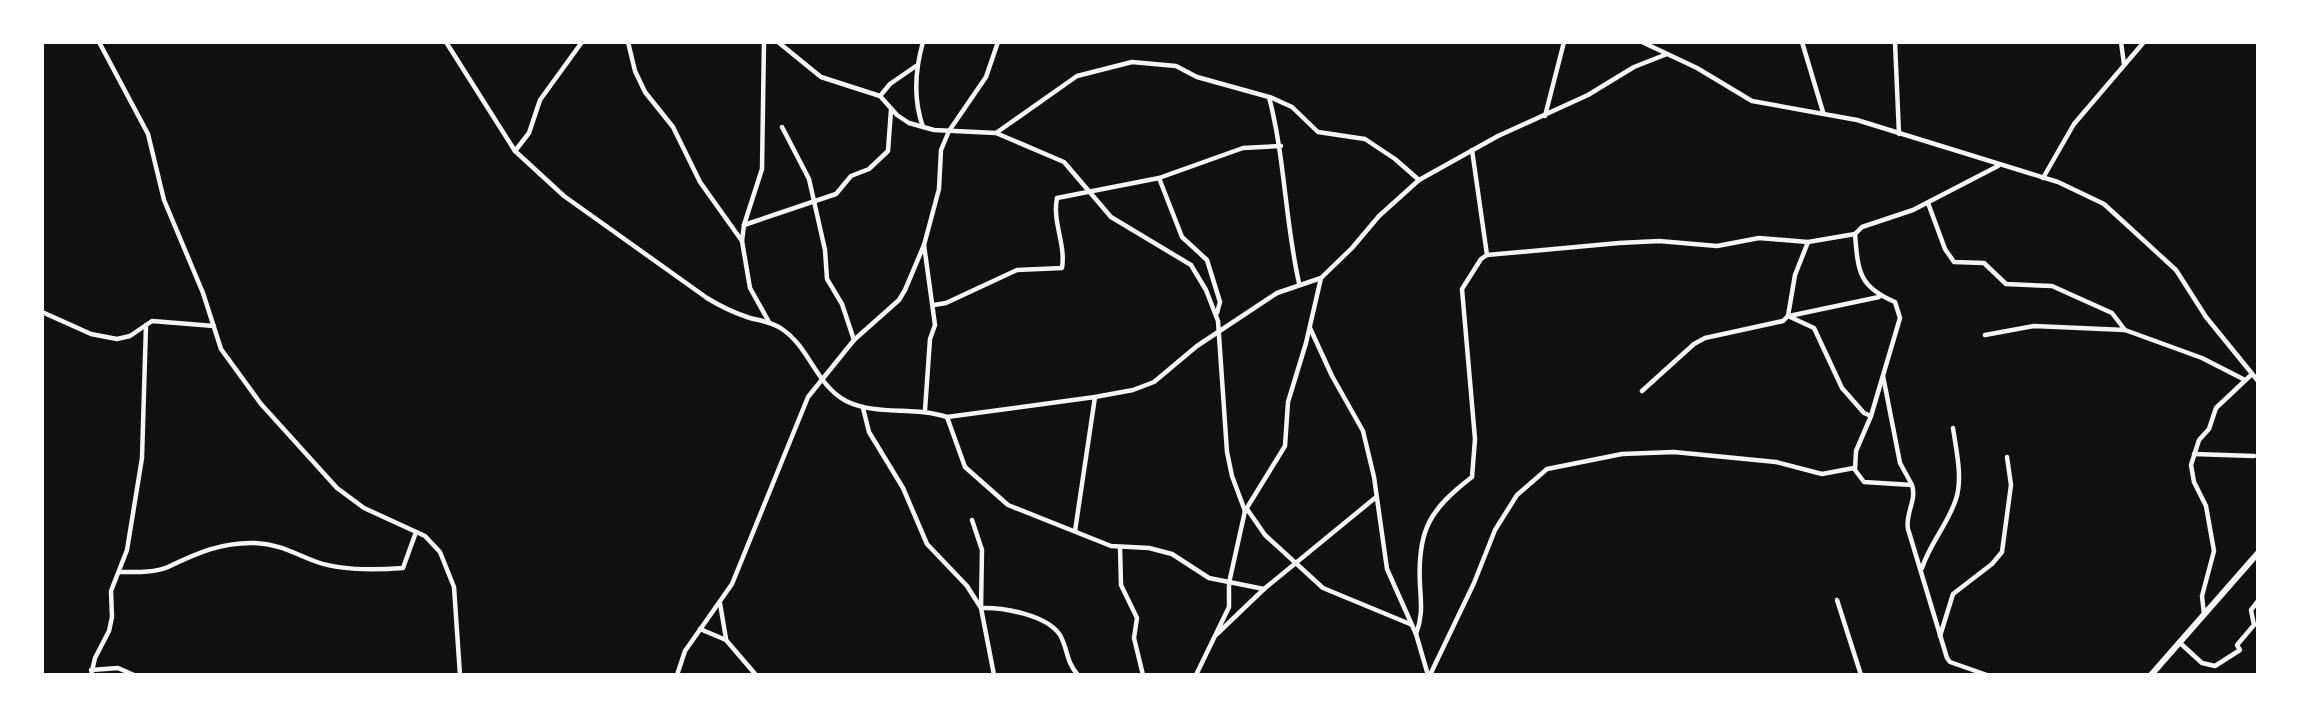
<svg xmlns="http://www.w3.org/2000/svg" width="2300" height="717" viewBox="0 0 2300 717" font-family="Ubuntu,sans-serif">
<rect width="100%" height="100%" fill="#111"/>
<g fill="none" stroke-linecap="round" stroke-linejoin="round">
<!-- minor -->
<g stroke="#f5f5f5" stroke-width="4.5">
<polyline points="99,42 148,134 164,200 203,293 221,349 261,404 337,488 364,508 425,536 440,552 454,587 460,675"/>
<path d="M446,42L515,151L564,196L707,298C720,306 732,312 747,317C759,321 771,321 782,329C810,348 816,385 846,401C876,416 914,406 947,417L1095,397L1133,390L1154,382L1197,346L1277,293L1321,278L1352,248L1379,216L1419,180L1498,136L1588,95L1634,67L1667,54"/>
<polyline points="628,42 635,71 645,92 673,127 700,182 742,241 750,288 769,322"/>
<polyline points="778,42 821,77 880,96 897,115 909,123 934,130 996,133 1064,162 1111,217 1191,265 1206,290 1218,321 1227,452 1232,476 1245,511"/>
<path d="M923,42C915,70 913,99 923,127"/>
<polyline points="1642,42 1697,68 1752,101 1857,120 2058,182 2104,204 2176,270 2206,317 2258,381"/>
<polyline points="1802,42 1823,112"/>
<polyline points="1895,42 1899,134"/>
<polyline points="2121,42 2124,64"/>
<polyline points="880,96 890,84 916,66"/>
<polyline points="1270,97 1292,107 1318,132 1365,139 1395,159 1419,180"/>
<polyline points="1545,116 1564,42"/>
<polyline points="782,127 809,179 825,250 827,279 842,304 854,340"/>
<path d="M996,133L1077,76L1132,62L1176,66L1197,77L1269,97C1285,158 1285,221 1299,283"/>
<polyline points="1472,150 1487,255"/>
<polyline points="515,151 529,133 540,100 582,42"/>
<polyline points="1159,178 1182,237 1207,260 1220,302 1217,313"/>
<polyline points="2043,178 2074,124 2144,42"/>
<polyline points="1928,203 1945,249 1954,262 1984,263 2006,284 2052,286 2112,313 2125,330"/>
<polyline points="744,225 836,194 851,176 869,169 888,151 891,110"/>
<polyline points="742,241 744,225 762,169 764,42"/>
<polyline points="924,245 935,325 930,339 925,410"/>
<path d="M934,305L946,303L1017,270L1062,268C1066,244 1052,222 1057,198L1159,178L1243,148L1281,146"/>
<polyline points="42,312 91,334 117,339 130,336 152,321 214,326"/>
<polyline points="1788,316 1814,328 1842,388 1864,413 1871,416"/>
<polyline points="1789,316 1879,297"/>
<polyline points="1310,328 1332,376 1363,431 1374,477 1387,569 1416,634 1428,675"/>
<polyline points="1985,335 2034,326 2125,330 2202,358 2245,380"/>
<polyline points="1883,376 1900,463 1912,485"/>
<polyline points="1642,391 1694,344 1705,338 1783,321 1788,316 1795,275 1808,242"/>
<polyline points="863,408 869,432 903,488 927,544 967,586 981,608 994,675"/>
<polyline points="947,417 965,467 1008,505 1111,546 1149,548 1172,554 1209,578 1264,589"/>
<polyline points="2194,454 2254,456"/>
<polyline points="1247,509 1265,535 1323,588 1410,624"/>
<path d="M972,520L982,550L981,608C1003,607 1047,615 1060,635C1068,649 1066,662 1078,675"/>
<polyline points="1075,531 1095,397"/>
<polyline points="1120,547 1121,585 1137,618 1134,638 1143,675"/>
<path d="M1922,568C1930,543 1948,524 1956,499C1963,478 1956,449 1953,428"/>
<path d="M120,572C135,572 154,573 168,567C197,553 222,542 255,543C280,544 295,554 317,562C342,571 376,570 403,568L416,532"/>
<polyline points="1837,600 1861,675"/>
<polyline points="720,603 726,639"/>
<polyline points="2204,614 2202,596 2214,551 2206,506 2194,482 2191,465 2199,440 2209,429 2216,408 2251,375"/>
<polyline points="700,629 726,640 756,675"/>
<polyline points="1217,634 1264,589 1375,498"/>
<path d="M1416,634C1423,616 1421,603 1420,585C1417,530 1430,509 1472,477L1475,439L1462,289L1481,259L1487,255L1619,243L1659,241L1717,246L1759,238L1808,242L1855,234"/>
<polyline points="1940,636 1953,594 1992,564 2002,552 2011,485 2007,457"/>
<polyline points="2179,642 2202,663 2215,666 2240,650 2237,645 2254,625 2251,610 2258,601"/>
<polyline points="91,670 118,668 134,675"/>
<polyline points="91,675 95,658 109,631 112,617 111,591 127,550 142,458 146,325"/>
<polyline points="677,675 685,651 732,584 808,397 854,340 899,300 905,290 924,245 939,189 941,150 949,131 986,77 998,42"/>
<polyline points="1196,675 1229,607 1229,583 1245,511 1285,446 1288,402 1306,343 1321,278"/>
<polyline points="1430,675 1474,583 1495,530 1517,495 1547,469 1622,454 1674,452 1776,462 1822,474 1854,468"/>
<path d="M1987,675L1950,662L1947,658L1908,529C1905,513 1917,501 1912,485L1864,482L1855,470L1856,451L1871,416L1900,318L1895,302C1859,287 1858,272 1855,234L1862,227L1913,210L1998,166"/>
</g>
<!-- tertiary -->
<polyline stroke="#f5f5f5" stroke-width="6" points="2151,675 2258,553"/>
</g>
<!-- border -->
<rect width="2300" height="717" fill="none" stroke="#ffffff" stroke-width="88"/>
</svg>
